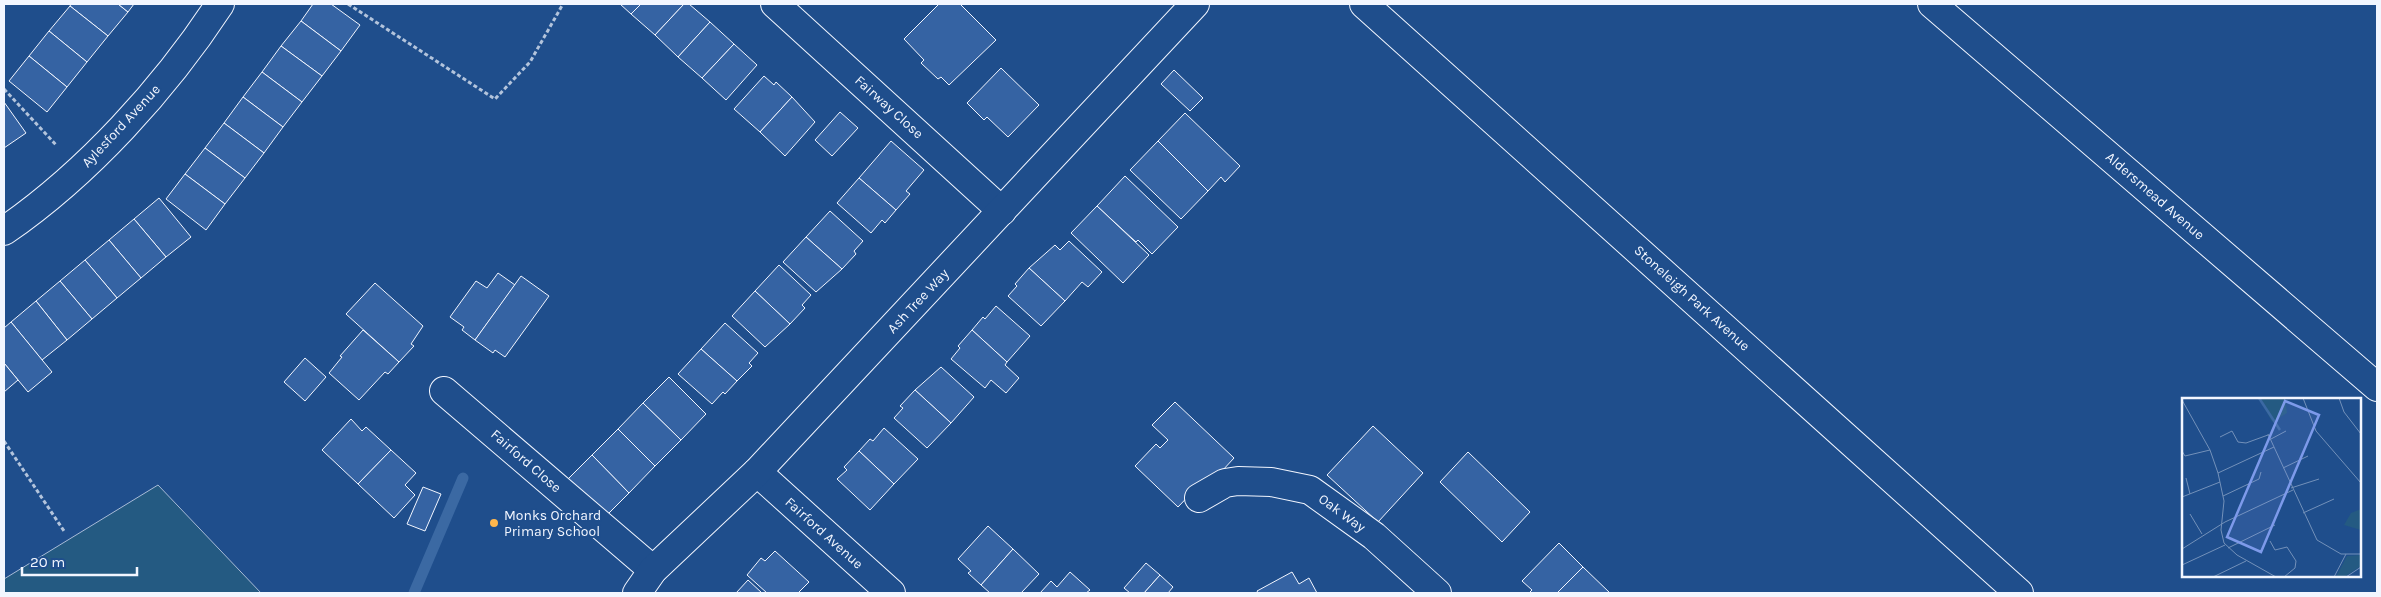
<svg xmlns="http://www.w3.org/2000/svg" width="2381" height="597" viewBox="0 0 2381 597" font-family="Karla,sans-serif">
<rect width="100%" height="100%" fill="#1f4e8c"/>
<!-- green -->
<polygon fill="#245a82" stroke="#a8bbd7" points="158,485 261,593 4,593 4,579"/>
<g fill="none" stroke-linecap="round" stroke-linejoin="round">
<!-- stream -->
<polyline stroke="#3b69a3" stroke-width="11" points="414,593 463,478"/>
</g>
<!-- building -->
<g fill="#3563a3" stroke="#f2f6ff">
<polygon points="71,4 118,4 128,12 108,36 70,6"/>
<polygon points="118,4 134,4 128,12"/>
<polygon points="313,4 331,4 360,25 341,51 301,21"/>
<polygon points="620,4 641,4 631,14"/>
<polygon points="641,4 684,4 655,35 631,14"/>
<polygon points="684,4 689,4 710,22 678,57 655,35"/>
<polygon points="939,4 960,4 996,40 949,85 941,77 938,79 921,63 924,60 904,39"/>
<polygon points="70,6 108,36 87,62 49,31"/>
<polygon points="301,21 341,51 322,76 281,46"/>
<polygon points="710,22 734,44 702,78 678,57"/>
<polygon points="49,31 87,62 67,87 29,56"/>
<polygon points="734,44 757,65 726,100 702,78"/>
<polygon points="281,46 322,76 302,102 262,72"/>
<polygon points="29,56 67,87 47,112 9,81"/>
<polygon points="1001,68 1039,105 1008,137 987,117 984,120 967,103"/>
<polygon points="1174,70 1203,98 1190,111 1161,84"/>
<polygon points="262,72 302,102 283,127 243,97"/>
<polygon points="764,76 774,85 776,82 792,97 760,132 734,109"/>
<polygon points="243,97 283,127 264,153 224,123"/>
<polygon points="792,97 815,122 785,156 760,132"/>
<polygon points="4,102 26,133 4,148"/>
<polygon points="840,112 858,128 832,156 815,140"/>
<polygon points="1185,113 1240,166 1225,182 1221,177 1208,191 1158,141"/>
<polygon points="224,123 264,153 245,178 205,148"/>
<polygon points="891,141 924,170 906,191 910,194 896,210 859,178"/>
<polygon points="1158,141 1208,191 1181,219 1130,170"/>
<polygon points="205,148 245,178 225,204 185,174"/>
<polygon points="185,174 225,204 206,230 166,199"/>
<polygon points="1125,176 1178,227 1152,254 1138,240 1136,242 1097,206"/>
<polygon points="859,178 896,210 885,223 882,220 871,233 837,203"/>
<polygon points="159,198 191,237 166,257 134,219"/>
<polygon points="1097,206 1149,255 1123,283 1071,233"/>
<polygon points="830,211 863,241 854,251 856,254 842,269 806,237"/>
<polygon points="134,219 166,257 141,278 109,240"/>
<polygon points="806,237 842,269 816,292 783,262"/>
<polygon points="109,240 141,278 117,298 85,260"/>
<polygon points="1069,241 1102,272 1088,287 1082,282 1065,301 1029,268 1055,245 1060,250"/>
<polygon points="85,260 117,298 92,319 60,281"/>
<polygon points="779,265 811,295 802,305 805,308 790,324 755,291"/>
<polygon points="1029,268 1065,301 1041,326 1008,296 1017,286 1015,284"/>
<polygon points="498,273 515,285 475,340 462,330 464,327 450,317 476,281 487,288"/>
<polygon points="521,276 549,296 505,357 495,350 493,353 475,340"/>
<polygon points="60,281 92,319 67,340 36,301"/>
<polygon points="375,283 423,326 411,344 414,346 399,362 346,314"/>
<polygon points="755,291 790,324 765,347 732,316"/>
<polygon points="36,301 67,340 42,360 11,322"/>
<polygon points="996,306 1030,336 1007,362 972,330 983,317 985,319"/>
<polygon points="11,322 52,372 28,392 4,363 4,328"/>
<polygon points="725,323 758,353 749,363 752,366 737,381 701,349"/>
<polygon points="363,330 399,362 388,374 385,372 359,400 329,373 342,357 340,356"/>
<polygon points="972,330 1007,362 1005,365 1019,378 1006,393 991,380 985,388 951,359 960,348 958,346"/>
<polygon points="701,349 737,381 725,394 723,392 712,404 678,374"/>
<polygon points="305,358 326,377 305,401 284,382"/>
<polygon points="4,363 18,380 4,392"/>
<polygon points="941,367 974,397 951,423 915,390"/>
<polygon points="669,377 706,414 681,440 643,403"/>
<polygon points="915,390 951,423 927,448 894,418 903,408 900,406"/>
<polygon points="1175,402 1234,458 1209,485 1200,484 1178,507 1135,466 1156,444 1160,448 1168,440 1152,425"/>
<polygon points="643,403 681,440 655,466 618,429"/>
<polygon points="351,419 362,431 366,427 391,450 358,484 322,450"/>
<polygon points="1373,426 1423,473 1378,522 1327,475"/>
<polygon points="884,428 918,459 894,484 859,451 870,439 873,441"/>
<polygon points="618,429 655,466 629,493 592,455"/>
<polygon points="391,450 416,473 405,485 415,495 394,518 358,484"/>
<polygon points="859,451 894,484 870,510 837,479 847,470 844,467"/>
<polygon points="1468,452 1530,512 1502,542 1440,482"/>
<polygon points="592,455 629,493 604,518 566,481"/>
<polygon points="423,487 441,494 425,531 407,524"/>
<polygon points="988,526 1013,549 981,585 968,573 971,571 958,559"/>
<polygon points="1559,543 1583,567 1557,593 1529,593 1532,590 1522,581"/>
<polygon points="1013,549 1039,574 1021,593 990,593 981,585"/>
<polygon points="775,551 809,582 798,593 767,593 747,575 761,558 765,561"/>
<polygon points="1146,563 1160,575 1144,593 1130,593 1124,588"/>
<polygon points="1583,567 1610,593 1557,593"/>
<polygon points="1070,572 1090,590 1086,593 1040,593 1051,581 1057,587"/>
<polygon points="1292,572 1299,584 1309,578 1317,593 1258,593 1257,591"/>
<polygon points="1160,575 1173,587 1168,593 1144,593"/>
<polygon points="748,580 762,593 736,593"/>
</g>
<g fill="none" stroke-linecap="round" stroke-linejoin="round">
<defs>
<g id="street">
<polyline points="775,4 1002,211"/>
<polyline points="1364,4 2019,593"/>
<polyline points="1932,4 2377,387"/>
<path d="M4,231C87,174 165,88 220,4"/>
<polyline points="444,391 653,570"/>
<polyline points="757,472 891,593"/>
<polyline points="1199,498 1225,483 1238,481 1271,482 1310,490 1374,536 1437,593"/>
<polyline points="637,593 653,570 757,472 1195,4"/>
</g>
</defs>
<!-- street casing -->
<use href="#street" stroke="#f2f6ff" stroke-width="30"/>
<!-- path -->
<g stroke="#b3c4dc" stroke-width="3" stroke-dasharray="4 2.5" stroke-linecap="butt">
<polyline points="348,4 495,99 530,62 563,4"/>
<polyline points="4,89 57,146"/>
<polyline points="4,441 64,531"/>
</g>
<!-- street -->
<use href="#street" stroke="#1f4e8c" stroke-width="28"/>
</g>
<!-- markers -->
<circle fill="#ffb74d" stroke="#1f4e8c" stroke-width="2" cx="494" cy="523" r="5"/>
<g text-anchor="middle" dominant-baseline="central" stroke-width="4" stroke-linejoin="round" paint-order="stroke">
<!-- street labels -->
<g font-size="14" fill="#f2f6ff" stroke="#1f4e8c">
<text transform="translate(889 107) rotate(42)">Fairway Close</text>
<text transform="translate(121 126) rotate(-47)">Aylesford Avenue</text>
<text transform="translate(2155 196) rotate(41)">Aldersmead Avenue</text>
<text transform="translate(1692 298) rotate(42)">Stoneleigh Park Avenue</text>
<text transform="translate(918 301) rotate(-47)">Ash Tree Way</text>
<text transform="translate(526 461) rotate(41)">Fairford Close</text>
<text transform="translate(1342 513) rotate(36)">Oak Way</text>
<text transform="translate(824 533) rotate(42)">Fairford Avenue</text>
</g>
<!-- poi labels -->
<g font-size="14" fill="#f2f6ff" stroke="#1f4e8c" text-anchor="start">
<text x="504" y="515">Monks Orchard<tspan x="504" dy="16">Primary School</tspan></text>
</g>
</g>
<!-- overview -->
<g transform="translate(2182 398)">
<rect width="179" height="179" fill="#1f4e8c"/>
<path d="M77,0H103L105,15L90,24ZM179,111V132L162,127L169,115ZM179,157V168L162,179H154L165,158Z" fill="#245a82"/>
<path fill="none" stroke="#3b69a3" stroke-width="2.5" d="M77,0L98,32"/>
<path fill="none" stroke="#7391ba" stroke-width="1" d="M121,0L134,33L179,85M157,0L162,14L179,36M0,2L28,52L36,75L42,103L39,132L42,145L55,157L94,179M86,36L135,142L159,156H179M38,39L50,33L56,44L64,45L86,37M89,41L104,33M0,53L3,58L28,52M101,70L126,58M36,75L92,49M4,80L8,96M109,90L137,81M41,98L77,81L79,74M0,99L38,84M121,115L152,101M8,116L20,136M88,143L93,152L105,149L114,163L113,170L102,179M46,150L93,127M0,151L43,124L111,92M0,167L43,147M31,179L64,163M152,179L164,156M164,179L179,169"/>
<path fill="#7d9aea" fill-opacity="0.15" stroke="#7d9aea" stroke-width="2.5" d="M103,3L137,17L79,154L45,139Z"/>
<rect width="179" height="179" fill="none" stroke="#f2f6ff" stroke-width="2.5"/>
</g>
<!-- border -->
<rect width="2381" height="597" fill="none" stroke="#f2f6ff" stroke-width="10"/>
<!-- scale -->
<path d="M22 567v8h115v-8" fill="none" stroke="#f2f6ff" stroke-width="2.5"/>
<text x="30" y="567" font-size="15" fill="#f2f6ff" stroke="#1f4e8c" stroke-width="4" paint-order="stroke">20 m</text>
</svg>
